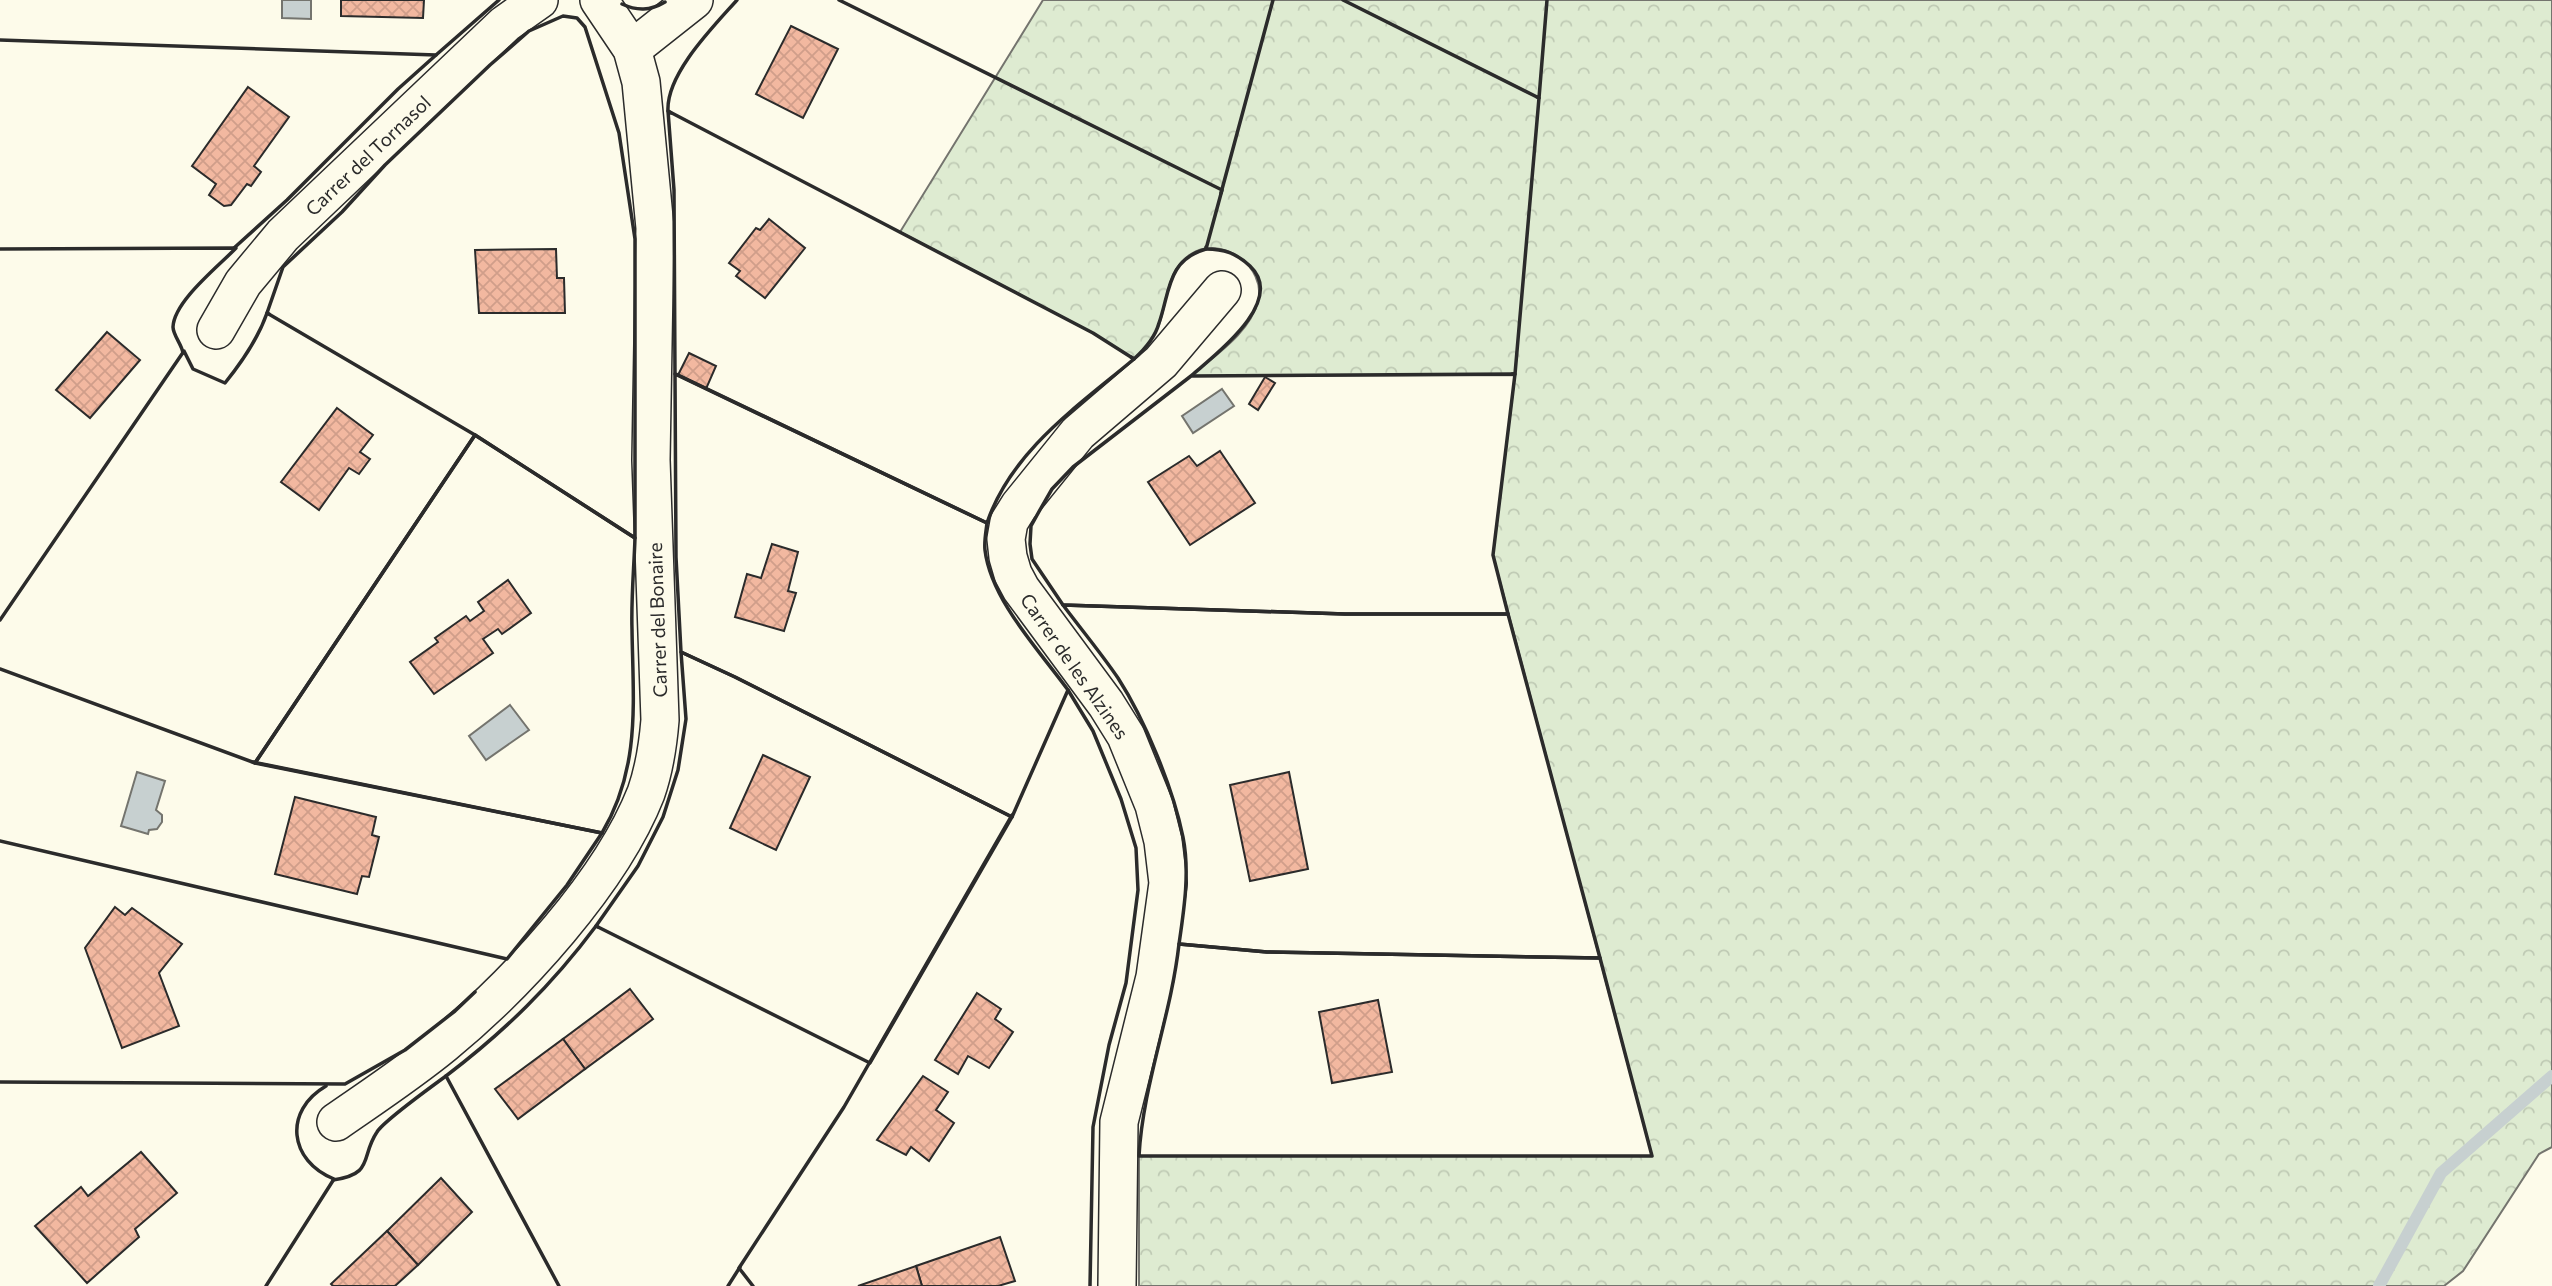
<svg xmlns="http://www.w3.org/2000/svg" width="2552" height="1286" viewBox="0 0 2552 1286" font-family="Commissioner,sans-serif">
<defs>
<pattern id="forest-crowns" width="20" height="18" patternUnits="userSpaceOnUse" patternTransform="scale(1.75)"><rect width="20" height="18" fill="#deebd1"/><path d="M2 6a3 3 0 1 1 6 0M12 15a3 3 0 1 1 6 0" fill="none" stroke="#bfcab4"/></pattern>
<pattern id="building-cross-hatch" width="8" height="8" patternUnits="userSpaceOnUse" patternTransform="scale(1.75)"><rect width="8" height="8" fill="#f2b8a0"/><path d="M0 0l8 8M0 8l8-8" fill="none" stroke="#d09e8a"/></pattern>
</defs>
<rect width="100%" height="100%" fill="#fdfbea"/>
<!-- forest -->
<path fill="url(#forest-crowns)" stroke="#74746e" stroke-width="2" d="M1043,0H2552V1147L2539,1154L2463,1271L2444,1286H1139V1156H1652L1493,555L1515,375L1191,376C1215,355 1250,333 1258,301C1267,267 1221,234 1191,254C1166,270 1168,300 1159,325C1154,338 1145,349 1134,359L1093,333L900,232Z"/>
<!-- water -->
<g fill="#c7d0d0" stroke="#74746e" stroke-width="2">
<polygon points="282,0 311,0 311,19 282,18"/>
<polygon points="1222,389 1234,406 1193,433 1182,416"/>
<polygon points="510,705 529,730 486,760 469,736"/>
<polygon points="137,772 165,781 156,810 162,815 162,822 157,829 149,830 148,834 121,826"/>
</g>
<g fill="none" stroke-linecap="round" stroke-linejoin="round">
<!-- stream -->
<polyline stroke="#c7d0d0" stroke-width="12" points="2379,1286 2441,1173 2552,1076"/>
</g>
<!-- building -->
<g fill="url(#building-cross-hatch)" stroke="#2b2b2b" stroke-width="2">
<polygon points="341,0 424,0 423,18 341,16"/>
<polygon points="791,26 838,49 803,118 756,94"/>
<polygon points="248,87 289,117 254,166 261,172 251,186 247,184 231,205 224,206 209,195 216,184 192,166"/>
<polygon points="769,219 805,248 765,298 736,276 740,271 729,263 756,228 760,230"/>
<polygon points="556,249 557,278 564,278 565,313 479,313 475,250"/>
<polygon points="107,332 140,360 90,418 56,390"/>
<polygon points="689,353 716,366 706,389 678,375"/>
<polygon points="1265,377 1275,383 1258,410 1249,404"/>
<polygon points="337,408 373,435 360,452 370,459 359,474 349,468 319,510 281,482"/>
<polygon points="1220,451 1255,503 1190,545 1148,482 1189,456 1197,466"/>
<polygon points="772,544 798,552 788,591 796,593 784,631 735,617 747,574 761,578"/>
<polygon points="508,580 531,613 502,634 498,629 483,639 493,653 434,694 410,662 438,642 435,638 466,616 470,621 484,611 478,602"/>
<polygon points="763,755 810,777 776,850 730,828"/>
<polygon points="1289,772 1308,869 1250,881 1230,785"/>
<polygon points="295,797 376,817 372,835 379,837 369,877 362,876 357,894 275,874"/>
<polygon points="115,907 125,915 132,908 182,944 159,973 179,1026 122,1048 85,948"/>
<polygon points="630,989 653,1019 585,1069 563,1039"/>
<polygon points="977,993 1001,1009 995,1019 1013,1032 989,1068 968,1056 958,1074 935,1060"/>
<polygon points="1378,1000 1392,1072 1332,1083 1319,1012"/>
<polygon points="563,1039 585,1069 518,1119 495,1089"/>
<polygon points="923,1076 948,1092 936,1110 954,1123 929,1161 911,1147 906,1155 877,1140"/>
<polygon points="141,1152 177,1193 135,1229 139,1237 87,1283 35,1226 81,1187 88,1196"/>
<polygon points="441,1178 472,1212 418,1265 387,1231"/>
<polygon points="387,1231 418,1265 395,1286 333,1286 331,1284"/>
<polygon points="1000,1237 1015,1281 998,1286 922,1286 916,1266"/>
<polygon points="916,1266 922,1286 858,1286"/>
</g>
<g fill="none" stroke-linecap="round" stroke-linejoin="round">
<defs>
<g id="minor">
<polyline points="632,49 694,0"/>
<path id="s1" d="M216,330L243,283L283,235L505,24L539,0"/>
<path d="M336,1122C372,1097 410,1072 444,1044C517,984 611,882 646,793C654,770 658,745 660,720L651,460L655,228L641,82L632,49L599,0"/>
<polyline points="1117,1286 1119,1122 1155,977 1168,883 1163,841 1154,805 1126,736 1106,704 1021,589 1013,574 1008,557 1006,539 1009,522 1019,506 1078,433 1161,362 1222,290"/>
</g>
</defs>
<!-- minor casing -->
<use href="#minor" stroke="#2b2b2b" stroke-width="40"/>
<!-- minor -->
<use href="#minor" stroke="#fdfbea" stroke-width="37"/>
<!-- wall -->
<g stroke="#2b2b2b" stroke-width="3.5">
<path d="M839,0L1222,190L1206,249C1167,260 1170,292 1159,323C1155,338 1145,349 1134,359L1131,357"/>
<polyline points="1343,0 1539,98 1515,374 1512,374"/>
<path d="M622,4C637,11 650,11 665,2"/>
<polygon points="563,16 577,18 585,27 619,133 635,239 635,538 475,435 267,313 283,267 342,212 385,165 490,65 529,31"/>
<polyline points="0,40 436,55 499,0"/>
<polyline points="1537,97 1539,98 1547,0"/>
<path d="M668,111L1093,333L1134,359C1078,406 1011,451 987,523L678,375L675,374L674,190Z"/>
<path d="M671,113L668,111C666,74 713,27 737,0"/>
<polyline points="1221,193 1273,0"/>
<polyline points="234,248 287,200 398,89 436,55"/>
<path d="M0,249L236,248C219,266 174,301 173,327C173,335 182,345 183,353"/>
<path d="M675,374L987,523C986,532 984,541 985,550C991,600 1039,650 1068,690L1012,817L735,677L681,652L676,557Z"/>
<polygon points="1515,374 1493,555 1508,614 1345,614 1063,605 1032,559 1030,544 1031,526 1041,508 1052,489 1073,467 1191,376"/>
<path d="M1192,375C1215,355 1287,301 1250,266C1236,253 1224,249 1206,249V247"/>
<path d="M475,435L635,538C634,568 631,599 632,629C633,702 641,767 602,833L255,763Z"/>
<path d="M1063,605L1345,614H1508L1600,958L1267,952L1179,944C1184,910 1190,872 1183,837C1173,788 1145,720 1118,678C1101,653 1081,629 1063,605Z"/>
<path d="M0,620L184,351L193,369L225,383C242,362 258,339 267,313L269,314"/>
<polygon points="681,652 735,677 1012,817 870,1063 596,926 638,866 663,817 678,770 686,719"/>
<polyline points="0,669 255,763 475,435"/>
<polyline points="1068,690 1093,731 1121,799 1136,848 1138,890 1126,983 1109,1045 1093,1127 1090,1286"/>
<polyline points="0,841 507,959 567,885 602,833 253,762"/>
<path d="M1179,944L1267,952L1600,958L1652,1156H1139C1143,1084 1171,1016 1179,944Z"/>
<polyline points="0,1082 345,1084 405,1050 455,1011 475,992"/>
<path d="M333,1180C375,1174 360,1157 377,1132C383,1122 435,1084 446,1076"/>
<path d="M266,1286L334,1179C289,1161 283,1111 326,1086"/>
<path d="M559,1286L446,1076C505,1031 552,985 596,926L598,927"/>
<polyline points="728,1286 740,1267"/>
<polyline points="753,1286 739,1268 844,1107 1012,815"/>
</g>
</g>
<g text-anchor="middle" dominant-baseline="central" stroke-width="5" stroke-linejoin="round" paint-order="stroke">
<!-- street labels -->
<g font-size="19" fill="#2b2b2b" stroke="#fdfbea">
<text stroke="none"><textPath href="#s1" startOffset="233">Carrer del Tornasol</textPath></text>
<text transform="translate(657 620) rotate(-92)">Carrer del Bonaire</text>
<text transform="translate(1075 666) rotate(55)">Carrer de les Alzines</text>
</g>
</g>
</svg>
